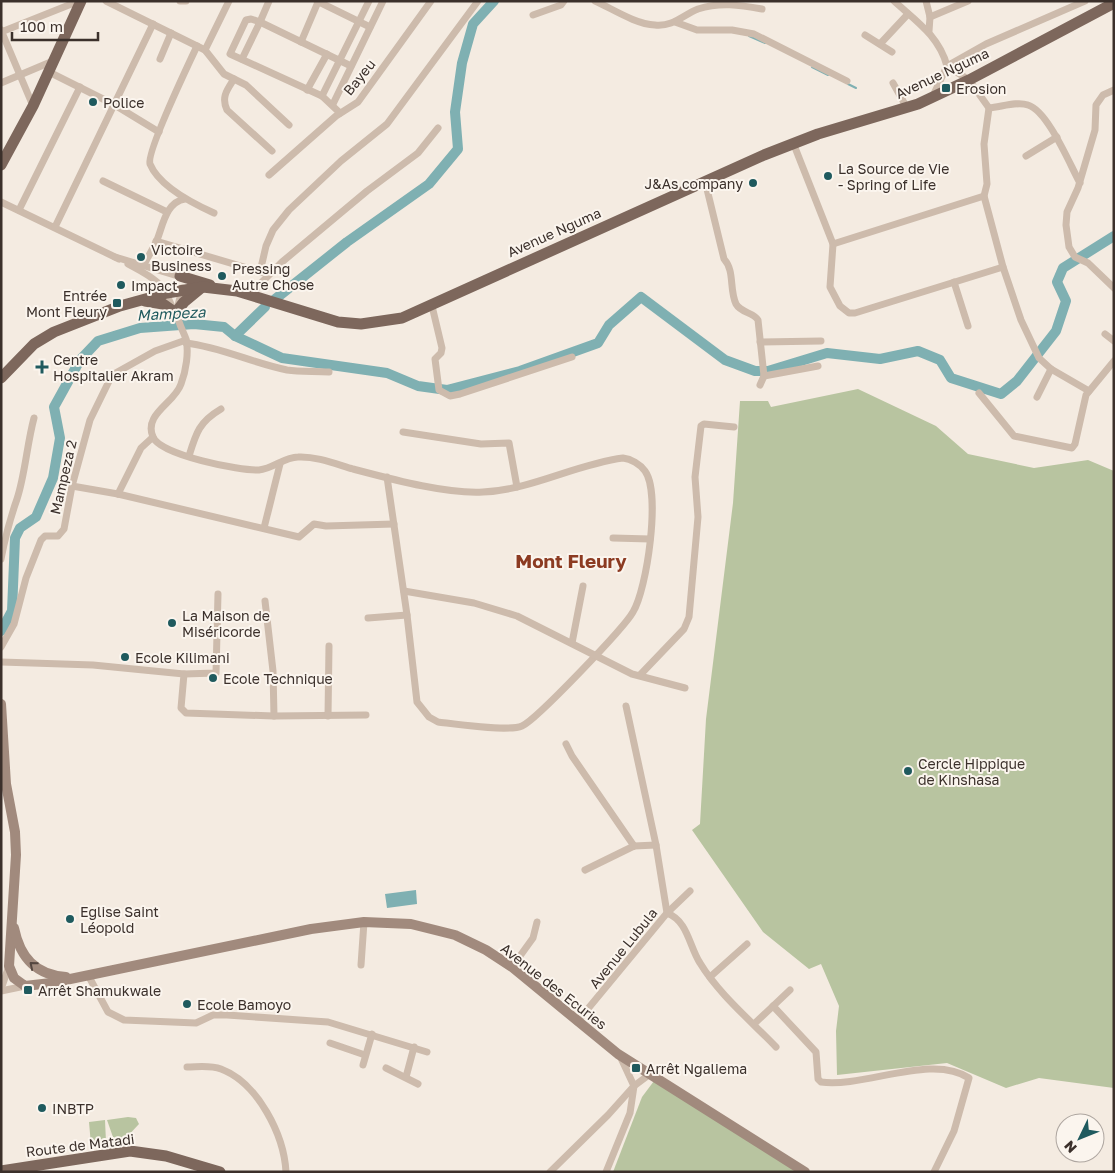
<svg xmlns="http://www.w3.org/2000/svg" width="1115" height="1173" viewBox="0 0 1115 1173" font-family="'Golos Text',sans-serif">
<rect width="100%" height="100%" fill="#f4ebe1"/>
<!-- green -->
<g fill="#b8c4a0">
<polygon points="858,389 936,426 968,454 1034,468 1088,460 1114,471 1114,1088 1039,1078 1006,1088 947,1063 837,1075 836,1031 839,1006 821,964 809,969 763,932 692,830 700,824 706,719 733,503 740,401 768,401 771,407"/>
<polygon points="654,1081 799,1172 613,1172 642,1097"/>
<polygon points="128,1117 136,1118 139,1124 124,1140 91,1145 89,1122 105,1120 106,1142 114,1140 107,1120"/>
</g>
<!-- water -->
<polygon fill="#7fb0b2" points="416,890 417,904 387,908 385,894"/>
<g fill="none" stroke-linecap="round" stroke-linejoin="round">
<!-- stream -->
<g stroke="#7fb0b2" stroke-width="2">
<polyline points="749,36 765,43"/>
<polyline points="812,67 828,75"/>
<polyline points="848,84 856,88"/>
</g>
<!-- river -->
<g stroke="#7fb0b2" stroke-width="10">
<polyline points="274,300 347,242 429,184 458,149 455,112 462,63 473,24 494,1"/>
<polyline points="235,336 265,307"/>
<polyline points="1,631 12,611 15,538 20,528 36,517 53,478 60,438 54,407 80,360 98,341 140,328 194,324 224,327 235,336 282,358 387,373 418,386 447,390 520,371 598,343 609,325 641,297 725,360 755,371 768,371 827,353 880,359 918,351 940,360 951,378 1001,394 1017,381 1056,331 1066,301 1057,282 1063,268 1114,236"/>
</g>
<!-- street -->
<g stroke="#cdbbac" stroke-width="7">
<polyline points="106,1 205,50 224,74 246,85 289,125"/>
<polyline points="180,1 186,1"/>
<polyline points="269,1 260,22 251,19 246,20 230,54 322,96 340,113"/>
<polyline points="317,1 370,27"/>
<path d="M595,1C613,9 635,24 655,25C673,27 683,15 698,9C720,2 740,5 762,9"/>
<path d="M894,1C916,21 939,36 947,66L933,96"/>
<polyline points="926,1 930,17 929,31"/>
<polyline points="1085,1 986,44 947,66 969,80 989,108 984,144 987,184 984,196 1003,267 1021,320 1039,358 1051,369 1089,391"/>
<polyline points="533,15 561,5 564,1"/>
<polyline points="930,17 968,1"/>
<polyline points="675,22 697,30 732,30 754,34 847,81"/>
<polyline points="1,30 33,106"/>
<polyline points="1,32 79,1"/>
<polyline points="865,35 892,52"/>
<polyline points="301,42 318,2"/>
<polyline points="880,44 908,14"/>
<path d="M197,46C189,63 146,153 150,164C159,186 194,204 214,213"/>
<polyline points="205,50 229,1"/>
<polyline points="160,59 171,33"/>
<polyline points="242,59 260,22 351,66"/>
<polyline points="49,72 113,104 159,132"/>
<path d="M234,79C227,90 221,97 227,110L272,151"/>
<polyline points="1,83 53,61"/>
<polyline points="893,83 907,108"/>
<polyline points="307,90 327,54"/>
<polyline points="1114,90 1103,95 1096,105 1095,130 1078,188 1067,212 1066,225 1069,247 1075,257 1088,263 1114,288"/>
<polyline points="322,96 369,1"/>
<polyline points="333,104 383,1"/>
<path d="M989,108C1001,107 1017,101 1028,105C1048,111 1070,165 1080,183"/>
<polyline points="794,145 833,244 830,287 840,306 849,313 855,313 1003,267"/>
<polyline points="1026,156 1057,137"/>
<polyline points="269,175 336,116 358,102 431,1"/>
<polyline points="103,181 167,212"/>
<path d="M705,181L724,259C735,271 729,289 736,304C741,313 753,312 758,320L764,376L760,385"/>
<polyline points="1,202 119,259"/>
<polyline points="19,210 80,87"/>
<polyline points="55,227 153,24"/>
<polyline points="156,241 264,273"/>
<polyline points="833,244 984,196"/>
<polyline points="115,257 181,277"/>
<path d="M128,264C154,278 162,281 173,309"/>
<path d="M143,266C148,257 153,249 157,240C163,225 166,202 185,199"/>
<polyline points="260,272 266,246 273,230 289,210 341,161 387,124 478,1"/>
<polyline points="954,282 968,326"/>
<path d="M182,288C181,296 177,305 177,314C178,322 183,331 186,339C189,352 186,371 181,384C175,403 143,414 153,437C160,455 240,471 259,470C273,469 284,457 298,457C316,456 336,464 353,469C391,479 445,494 483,492C531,490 576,464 623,458C631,459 640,464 645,471C661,493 647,589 633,612C624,628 536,720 522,726C508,732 455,724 438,722L429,717L417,702L407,615L387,477"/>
<polyline points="253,296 258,286 282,262 367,191 418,153 438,128"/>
<polyline points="432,306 442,348 441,353 435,359 439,390 450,396 460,394 572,357"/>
<polyline points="1105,334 1114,341"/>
<polyline points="760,342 821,341"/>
<path d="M186,343C221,347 252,363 287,370C300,372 315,371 329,372"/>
<polyline points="764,376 818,366"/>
<polyline points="979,393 1014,436 1072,448 1075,444 1086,395 1114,361"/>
<polyline points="1037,397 1051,369"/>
<polyline points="403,432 481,444 509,443 517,487"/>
<path d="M189,456C196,433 199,422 221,409"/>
<polyline points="72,486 118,494 299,537 314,524 326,526 394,524"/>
<polyline points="118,494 141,448 153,437"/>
<polyline points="264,528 280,464"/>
<polyline points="613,538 650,539"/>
<path d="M1,559C5,538 10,519 17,499C25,475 27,444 34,418"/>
<polyline points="404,591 474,603 517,616 632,674 685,688"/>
<polyline points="265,601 273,671 274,716"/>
<polyline points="368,618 407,615"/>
<polyline points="572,643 583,586"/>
<polyline points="1,647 14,624 26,578 41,540 45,536 58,536 64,529 72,486 90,420 112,375 155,351 186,340"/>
<polyline points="1,662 93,665 184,674 181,708 186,713 274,716 366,715"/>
<polyline points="184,674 216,673 218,594"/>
<polyline points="640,675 684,629 689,617 698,517 695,477 701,426 704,424 734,427"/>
<path d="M626,706L656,845L667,913C688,921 689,946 700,963C718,993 751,1021 776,1047"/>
<polyline points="328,716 329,646"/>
<polyline points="566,744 572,756 634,846 656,845"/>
<polyline points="585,870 634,846"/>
<polyline points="361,965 364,922"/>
<polyline points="512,967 533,938 537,922"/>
<polyline points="88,975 108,1012 124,1020 196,1023 213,1015 227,1015 328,1022 427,1052"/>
<polyline points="710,977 747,944"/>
<polyline points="1,989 9,966"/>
<polyline points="1,991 25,986"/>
<path d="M773,1006L816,1052L818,1079L821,1082C865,1088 932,1053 969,1078L954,1131L934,1172"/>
<polyline points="577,1022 667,913 690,891"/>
<polyline points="754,1024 790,990"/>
<polyline points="330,1043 365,1055"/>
<polyline points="363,1065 372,1034"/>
<path d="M187,1067C198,1067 210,1065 221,1069C258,1083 284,1135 286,1172"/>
<polyline points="386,1068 418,1084"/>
<polyline points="406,1077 414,1047"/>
<polyline points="550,1172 608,1115 634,1086 650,1074"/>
<polyline points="606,1172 630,1113 634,1086 620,1056"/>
</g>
<!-- secondary -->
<g stroke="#a18a7d" stroke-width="10">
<polyline points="1,704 6,784 15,832 16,855 9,966 14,978 25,986 51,983 311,929 364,922 411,924 455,935 486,950 512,967 618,1054 805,1172"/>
<path d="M14,928C20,957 35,975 66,977"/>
</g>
<!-- primary -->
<g stroke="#7d675c" stroke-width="11">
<polyline points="1,165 33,106 81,1"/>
<polyline points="180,276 210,285"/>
<polyline points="145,301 163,304 173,311"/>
<polyline points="177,311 184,302 201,288"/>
<polyline points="1,378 34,344 54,332 120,306 167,293 203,287 237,291 338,322 361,324 402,318 764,155 818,134 918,104 969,80 1114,3"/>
<polyline points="1,1171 130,1151 166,1156 220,1172"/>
</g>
</g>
<!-- one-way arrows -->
<defs><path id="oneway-chevron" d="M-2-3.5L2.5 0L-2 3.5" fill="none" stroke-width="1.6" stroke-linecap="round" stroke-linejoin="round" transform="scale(1.25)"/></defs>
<use stroke="#544640" href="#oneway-chevron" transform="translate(33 965) rotate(-140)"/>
<!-- markers -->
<g fill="#1f5a5e" stroke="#fbf5ee" stroke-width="2">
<rect x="941" y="83" width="10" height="10" rx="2.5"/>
<circle cx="93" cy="102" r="5"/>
<circle cx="828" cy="176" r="5"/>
<circle cx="753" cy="183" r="5"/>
<circle cx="141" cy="257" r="5"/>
<circle cx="222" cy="276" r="5"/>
<circle cx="121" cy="285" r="5"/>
<rect x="112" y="298" width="10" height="10" rx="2.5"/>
<path d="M39.5 359.5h5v5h5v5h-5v5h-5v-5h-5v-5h5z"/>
<circle cx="172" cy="623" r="5"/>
<circle cx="125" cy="657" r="5"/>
<circle cx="213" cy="678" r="5"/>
<circle cx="908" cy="771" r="5"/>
<circle cx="70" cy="919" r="5"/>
<rect x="23" y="985" width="10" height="10" rx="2.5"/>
<circle cx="187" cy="1004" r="5"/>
<rect x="631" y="1063" width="10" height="10" rx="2.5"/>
<circle cx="42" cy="1108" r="5"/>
</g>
<g text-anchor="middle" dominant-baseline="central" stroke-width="4" stroke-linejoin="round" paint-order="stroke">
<!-- street labels -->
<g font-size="14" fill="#3b302b" stroke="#fbf5ee">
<text transform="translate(942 73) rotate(-25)">Avenue Nguma</text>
<text transform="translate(359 77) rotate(-51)">Bayeu</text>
<text transform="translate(554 232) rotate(-24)">Avenue Nguma</text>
<text transform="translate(63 477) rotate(-77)">Mampeza 2</text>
<text transform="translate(623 948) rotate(-51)">Avenue Lubula</text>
<text transform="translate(554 986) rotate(38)">Avenue des Ecuries</text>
<text transform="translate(80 1145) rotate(-7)">Route de Matadi</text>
</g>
<!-- poi labels -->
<g font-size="14" fill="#3b302b" stroke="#fbf5ee" text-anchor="start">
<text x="956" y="88">Erosion</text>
<text x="103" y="102">Police</text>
<text x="838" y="168">La Source de Vie<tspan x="838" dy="16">- Spring of Life</tspan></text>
<text x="743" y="183" text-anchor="end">J&amp;As company</text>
<text x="151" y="249">Victoire<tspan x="151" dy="16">Business</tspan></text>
<text x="232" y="268">Pressing<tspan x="232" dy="16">Autre Chose</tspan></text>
<text x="131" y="285">Impact</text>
<text x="107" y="295" text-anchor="end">Entrée<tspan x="107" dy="16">Mont Fleury</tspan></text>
<text x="53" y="359">Centre<tspan x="53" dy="16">Hospitalier Akram</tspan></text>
<text x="182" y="615">La Maison de<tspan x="182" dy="16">Miséricorde</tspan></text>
<text x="135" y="657">Ecole Kilimani</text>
<text x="223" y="678">Ecole Technique</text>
<text x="918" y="763">Cercle Hippique<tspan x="918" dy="16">de Kinshasa</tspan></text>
<text x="80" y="911">Eglise Saint<tspan x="80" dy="16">Léopold</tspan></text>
<text x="38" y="990">Arrêt Shamukwale</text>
<text x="197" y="1004">Ecole Bamoyo</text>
<text x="646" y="1068">Arrêt Ngaliema</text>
<text x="52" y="1108">INBTP</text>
</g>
<!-- water labels -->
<g font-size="15" font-style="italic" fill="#1f5a5e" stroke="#fbf5ee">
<text transform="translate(171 313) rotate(-3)">Mampeza</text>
</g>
<!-- district labels -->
<g font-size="19" font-weight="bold" fill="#8c3b22" stroke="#fbf5ee">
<text x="571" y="560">Mont Fleury</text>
</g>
</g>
<!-- border -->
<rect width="1115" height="1173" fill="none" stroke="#3b302b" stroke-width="5"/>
<!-- north arrow -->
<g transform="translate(1080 1138) rotate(227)"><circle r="24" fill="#fbf5ee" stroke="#aea6a0"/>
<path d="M0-4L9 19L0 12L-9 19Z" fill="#1f5a5e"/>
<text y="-8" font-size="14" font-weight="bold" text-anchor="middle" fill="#3b302b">N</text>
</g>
<!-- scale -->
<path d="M12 32v8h86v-8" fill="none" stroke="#3b302b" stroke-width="2.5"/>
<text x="20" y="32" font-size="15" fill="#3b302b" stroke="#fbf5ee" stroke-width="4" paint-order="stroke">100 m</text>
</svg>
